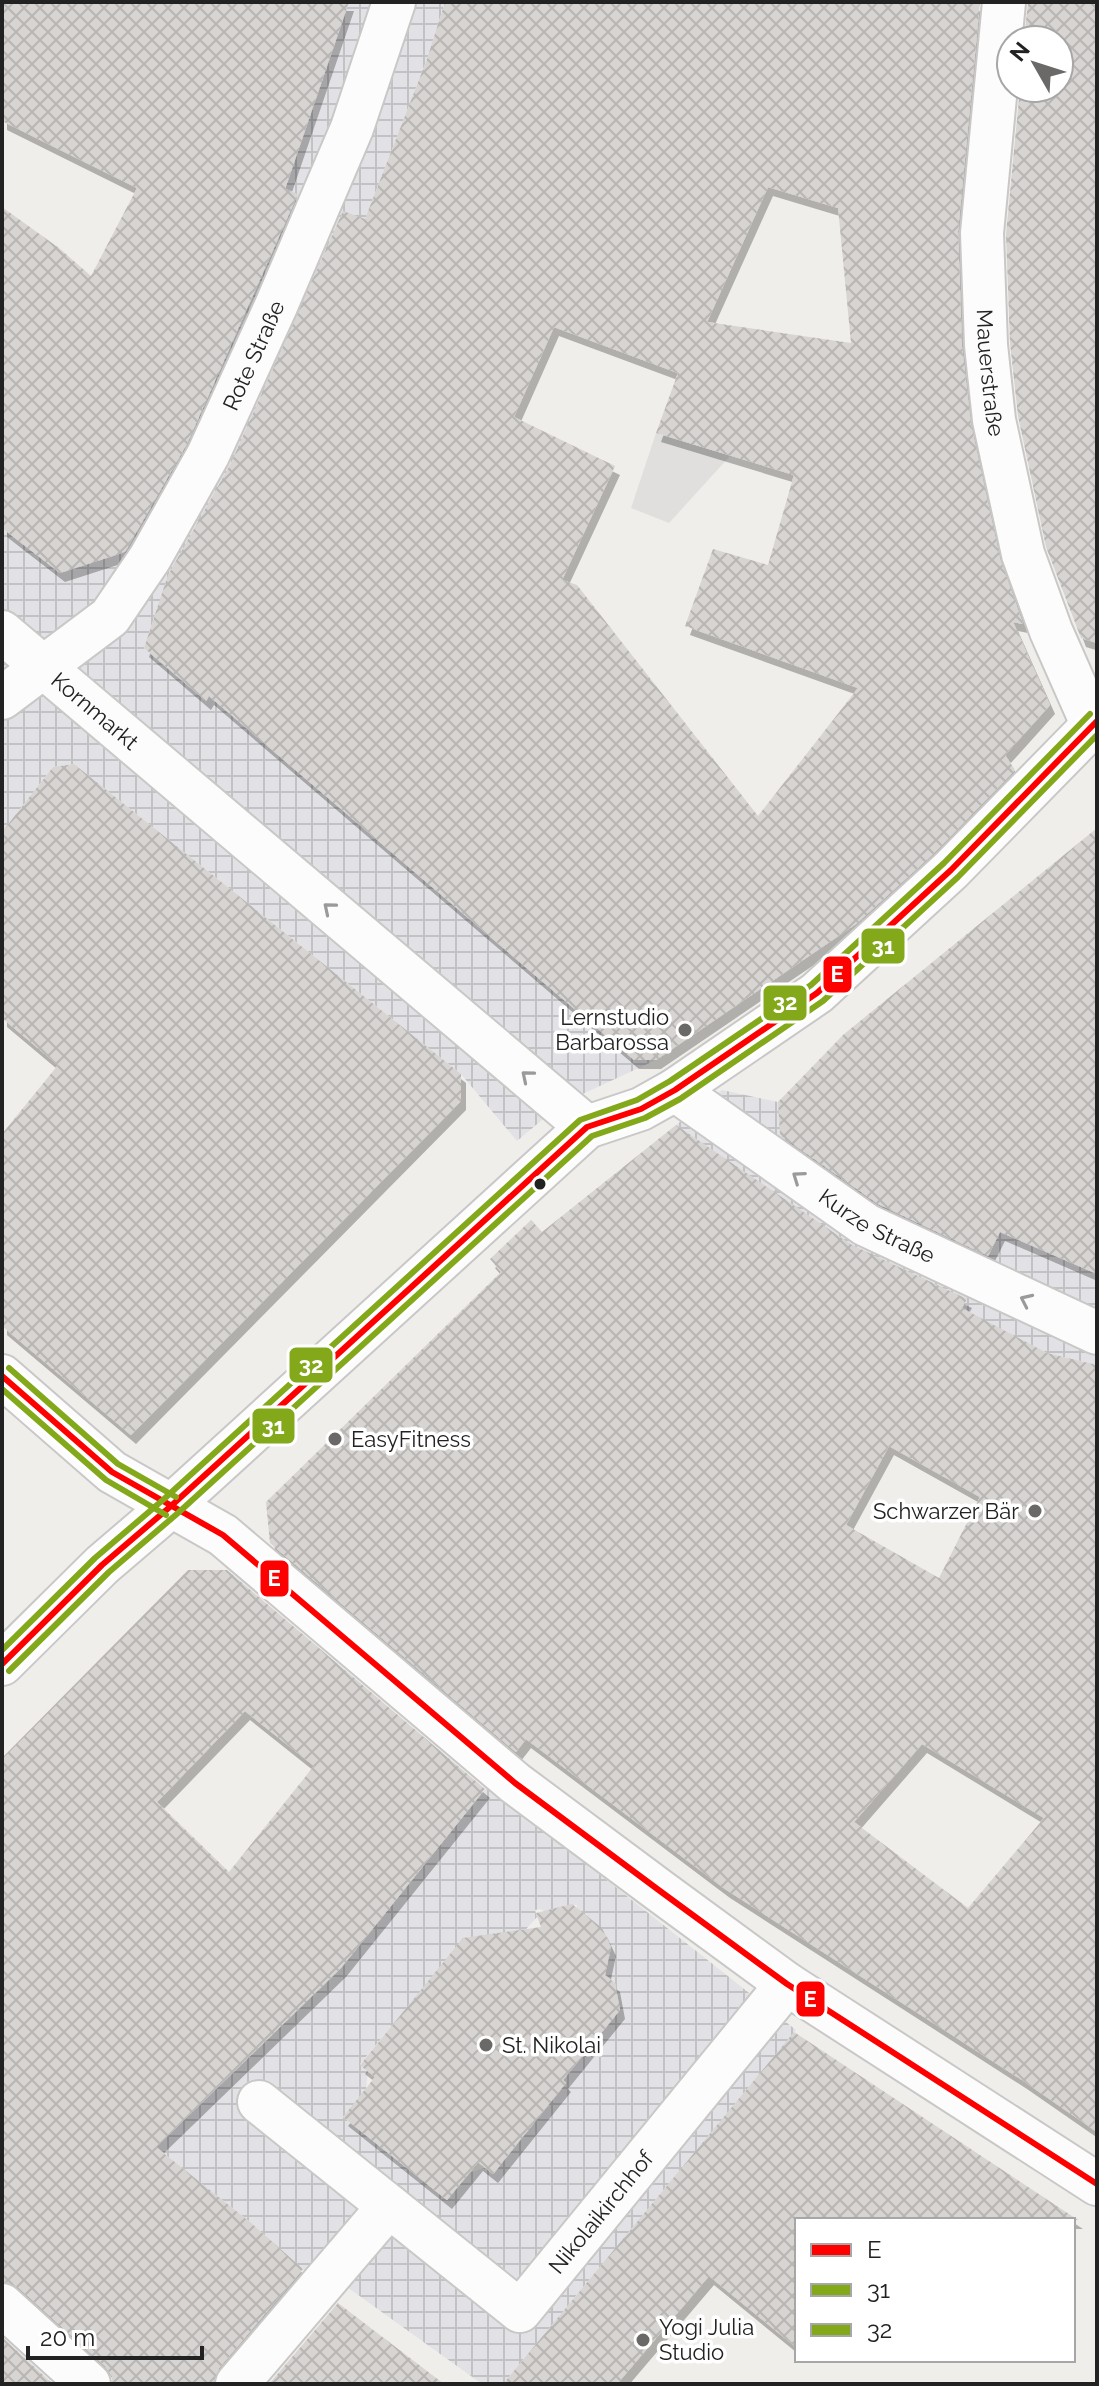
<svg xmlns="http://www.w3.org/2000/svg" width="1099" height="2386" viewBox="0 0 1099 2386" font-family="Raleway,sans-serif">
<defs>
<pattern id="plaza-grid" width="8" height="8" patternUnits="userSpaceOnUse" patternTransform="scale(2)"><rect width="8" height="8" fill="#e2e1e5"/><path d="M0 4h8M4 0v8" fill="none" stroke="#c2c1c4"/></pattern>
<pattern id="building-cross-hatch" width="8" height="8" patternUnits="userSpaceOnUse" patternTransform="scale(2)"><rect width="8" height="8" fill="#d7d4d2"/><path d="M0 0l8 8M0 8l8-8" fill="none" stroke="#b8b6b4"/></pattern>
<filter id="shadow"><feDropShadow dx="5" dy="9" stdDeviation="0" flood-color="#0004"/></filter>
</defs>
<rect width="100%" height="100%" fill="#f0eeeb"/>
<!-- parking -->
<polygon fill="#e0dfde" points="656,433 730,456 669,523 631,508"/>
<!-- plaza -->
<g fill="url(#plaza-grid)" fill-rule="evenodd">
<polygon points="348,2 445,2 427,59 364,222 159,603 144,648 205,700 209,696 634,1060 656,1060 561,1104 517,1141 461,1074 74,764 53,767 2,832 2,528 60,573 285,189"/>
<polygon points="722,1090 778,1102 780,1127 924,1198 1097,1274 1097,1365 1047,1353 899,1278 676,1125"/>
<path d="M488,1786L796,2030L503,2384H482L347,2287L306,2272L250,2222L156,2147L341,1968ZM570,1905H577L576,1914L608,1961L602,1973L615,1983L618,2001L610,2012L615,2016L608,2024L603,2020L558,2076L566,2083L559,2091L491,2160L499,2167L494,2174L485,2168L471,2172L447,2200L343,2117L366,2089L368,2071L360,2064L433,1976L519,1937L537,1917L535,1910L540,1909L546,1912Z"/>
</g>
<!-- building -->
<g fill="url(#building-cross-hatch)" fill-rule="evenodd" filter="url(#shadow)">
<polygon points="2,2 349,2 285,189 298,194 187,444 125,552 60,573 2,528 2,207 59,248 91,276 137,188 2,121"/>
<path d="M445,2H980L958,231L962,347L971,425L1000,559L1023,624L1013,622L1050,705L1005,755L1015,770L934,853L856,924L656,1060H634L209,696L206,701L144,648L168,575L230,465L343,211L365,219L427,59ZM768,187L838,208L851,343L707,322ZM554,327L678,373L656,433L794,475L768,565L713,549L685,626L858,688L758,816L577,585L562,580L615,466L514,417Z"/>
<polygon points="1028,2 1097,2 1097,643 1081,638 1046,547 1018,416 1010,343 1006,234 1020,88 1059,88 1059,40 1024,40"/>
<polygon points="74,764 461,1074 461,1101 131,1435 2,1326 2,1134 58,1065 2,1018 2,832 53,767"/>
<polygon points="1097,828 1097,1274 1000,1232 988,1256 878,1204 780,1135 778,1102 843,1035"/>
<path d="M676,1125L852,1245L967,1299L962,1308L1047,1353L1097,1365V2132L1022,2080L725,1889L526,1739L516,1752L270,1543L266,1502L501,1272L490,1259L531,1220L542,1232ZM889,1446L980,1497L939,1578L846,1525ZM922,1744L1044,1818L968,1908L854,1822Z"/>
<path d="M188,1570H227L485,1789L341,1968L156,2147L250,2222L303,2269L219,2368L214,2384H112V2376L105,2366L18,2287L2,2282V1758ZM245,1711L314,1766L229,1872L157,1802Z"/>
<polygon points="572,1904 602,1928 611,1947 605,1975 615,1983 620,2010 563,2080 566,2083 493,2174 478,2162 447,2200 343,2117 375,2077 360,2065 463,1938 541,1927 536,1913"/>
<polygon points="794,2032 1078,2220 797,2220 797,2348 709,2276 617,2384 503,2384"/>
<polygon points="338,2303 444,2384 269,2384"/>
<polygon points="2,2337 53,2384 2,2384"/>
</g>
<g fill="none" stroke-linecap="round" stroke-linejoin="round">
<defs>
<g id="pedestrian">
<path id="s1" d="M1004,2L982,233L986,345L994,420L1023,554L1051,631L1093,726"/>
<path id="s2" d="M2,632L587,1127"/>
<path id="s3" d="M2,698L110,617L150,558L208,455L276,306L352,128L394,2"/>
<path id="s4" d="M675,1090L866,1225L1097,1333"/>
<polyline points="2,1376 112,1472 223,1535 515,1783 660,1891 787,1984 1097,2184"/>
<polyline points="2,1664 102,1565 171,1506 587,1127 641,1109 675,1090 817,993 951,870 1097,721"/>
<path id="s5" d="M259,2102L520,2311L787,1984"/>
<polyline points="2,2305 89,2384"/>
<polyline points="237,2384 389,2206"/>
</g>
</defs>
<!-- pedestrian casing -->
<use href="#pedestrian" stroke="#c9c8c7" stroke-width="46"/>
<!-- pedestrian -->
<use href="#pedestrian" stroke="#fdfcfc" stroke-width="42"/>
<defs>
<g id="bus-1">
<polyline points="2,1376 112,1472 223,1535 515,1783 660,1891 787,1984 1097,2184"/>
<polyline points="2,1664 102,1565 171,1506 587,1127 641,1109 675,1090 817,993 951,870 1097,721"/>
</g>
<g id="bus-2">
<polyline points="2,1389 106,1480 166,1515"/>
<polyline points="9,1671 109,1572 178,1513 592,1136 645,1118 680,1099 823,1001 958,877 1097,735"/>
</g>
<g id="bus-3">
<polyline points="9,1368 118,1464 176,1497"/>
<polyline points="2,1650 95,1558 164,1499 580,1120 637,1100 670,1081 811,985 944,863 1090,714"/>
</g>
</defs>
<!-- bus-1 casing -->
<use href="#bus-1" stroke="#fff" stroke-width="12"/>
<!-- bus-2 casing -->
<use href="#bus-2" stroke="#fff" stroke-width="12"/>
<!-- bus-3 casing -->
<use href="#bus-3" stroke="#fff" stroke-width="12"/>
<!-- bus-1 -->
<use href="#bus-1" stroke="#f00" stroke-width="6"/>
<!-- bus-2 -->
<use href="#bus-2" stroke="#83a91b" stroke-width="6"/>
<!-- bus-3 -->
<use href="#bus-3" stroke="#83a91b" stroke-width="6"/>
</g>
<!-- one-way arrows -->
<defs><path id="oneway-chevron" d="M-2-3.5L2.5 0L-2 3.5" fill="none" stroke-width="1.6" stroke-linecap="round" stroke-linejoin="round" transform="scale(2)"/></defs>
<g stroke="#9a9a9a">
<use href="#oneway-chevron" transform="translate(329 908) rotate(-140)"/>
<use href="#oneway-chevron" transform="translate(527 1076) rotate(-140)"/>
<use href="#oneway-chevron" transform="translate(798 1177) rotate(-145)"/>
<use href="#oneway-chevron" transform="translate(1026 1300) rotate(-155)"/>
</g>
<!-- markers -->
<g fill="#6a6968" stroke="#fff" stroke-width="3">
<circle cx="685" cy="1030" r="8"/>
<circle cx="335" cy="1439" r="8"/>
<circle cx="1035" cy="1511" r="8"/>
<circle cx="486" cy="2045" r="8"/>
<circle cx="643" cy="2340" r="8"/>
</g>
<circle fill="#222" stroke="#fff" stroke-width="3" cx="540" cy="1184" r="7"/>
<g text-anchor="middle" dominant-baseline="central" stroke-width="7" stroke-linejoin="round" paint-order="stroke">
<!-- street labels -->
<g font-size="22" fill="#222" stroke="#fff">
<text stroke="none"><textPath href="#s3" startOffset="434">Rote Straße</textPath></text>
<text stroke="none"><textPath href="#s1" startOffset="372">Mauerstraße</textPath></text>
<text stroke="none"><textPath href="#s2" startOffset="122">Kornmarkt</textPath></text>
<text stroke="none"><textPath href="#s4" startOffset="244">Kurze Straße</textPath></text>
<text stroke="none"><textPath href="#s5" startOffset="462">Nikolaikirchhof</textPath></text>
</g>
<!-- poi labels -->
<g font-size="22" fill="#222" stroke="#fff" text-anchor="start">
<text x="669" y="1017" text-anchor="end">Lernstudio<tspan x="669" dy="25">Barbarossa</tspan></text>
<text x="351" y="1439">EasyFitness</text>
<text x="1019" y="1511" text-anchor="end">Schwarzer Bär</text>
<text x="502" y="2045">St. Nikolai</text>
<text x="659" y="2327">Yogi Julia<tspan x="659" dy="25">Studio</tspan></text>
</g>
</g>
<g stroke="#fff" stroke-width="3">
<rect x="860" y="927" width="46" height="38" rx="8" fill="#83a91b"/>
<rect x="822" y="955" width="31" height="39" rx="8" fill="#f00"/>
<rect x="762" y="984" width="46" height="38" rx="8" fill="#83a91b"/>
<rect x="288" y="1346" width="46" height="38" rx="8" fill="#83a91b"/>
<rect x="251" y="1407" width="45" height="38" rx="8" fill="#83a91b"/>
<rect x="259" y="1559" width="31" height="39" rx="8" fill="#f00"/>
<rect x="795" y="1980" width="31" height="38" rx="8" fill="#f00"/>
</g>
<g font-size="22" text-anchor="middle" font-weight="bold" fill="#fff">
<text x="883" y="954">31</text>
<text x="837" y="982">E</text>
<text x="785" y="1010">32</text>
<text x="311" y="1373">32</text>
<text x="273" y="1434">31</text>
<text x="274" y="1586">E</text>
<text x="810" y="2007">E</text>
</g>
<!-- border -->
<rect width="1099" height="2386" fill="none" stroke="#222222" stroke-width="8"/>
<!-- legend -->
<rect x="795" y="2218" width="280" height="144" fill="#ffffff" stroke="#a7a7a7" stroke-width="2"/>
<rect x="811" y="2244" width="40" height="12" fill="#ff0000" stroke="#a7a7a7" stroke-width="2"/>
<text x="867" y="2258" font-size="24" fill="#222222">E</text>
<rect x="811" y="2284" width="40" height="12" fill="#83a91b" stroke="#a7a7a7" stroke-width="2"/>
<text x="867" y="2298" font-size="24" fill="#222222">31</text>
<rect x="811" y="2324" width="40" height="12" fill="#83a91b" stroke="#a7a7a7" stroke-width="2"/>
<text x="867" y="2338" font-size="24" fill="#222222">32</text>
<!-- north arrow -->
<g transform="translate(1035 64) rotate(309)"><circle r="38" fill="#ffffff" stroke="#a7a7a7" stroke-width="2"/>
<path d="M0-6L14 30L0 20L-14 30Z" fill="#6a6968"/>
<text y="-12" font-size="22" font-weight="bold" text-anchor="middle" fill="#222222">N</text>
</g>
<!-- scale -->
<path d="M28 2346v12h174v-12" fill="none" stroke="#222222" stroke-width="4"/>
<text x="40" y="2346" font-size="24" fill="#222222" stroke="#ffffff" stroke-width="6" paint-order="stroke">20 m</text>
</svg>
